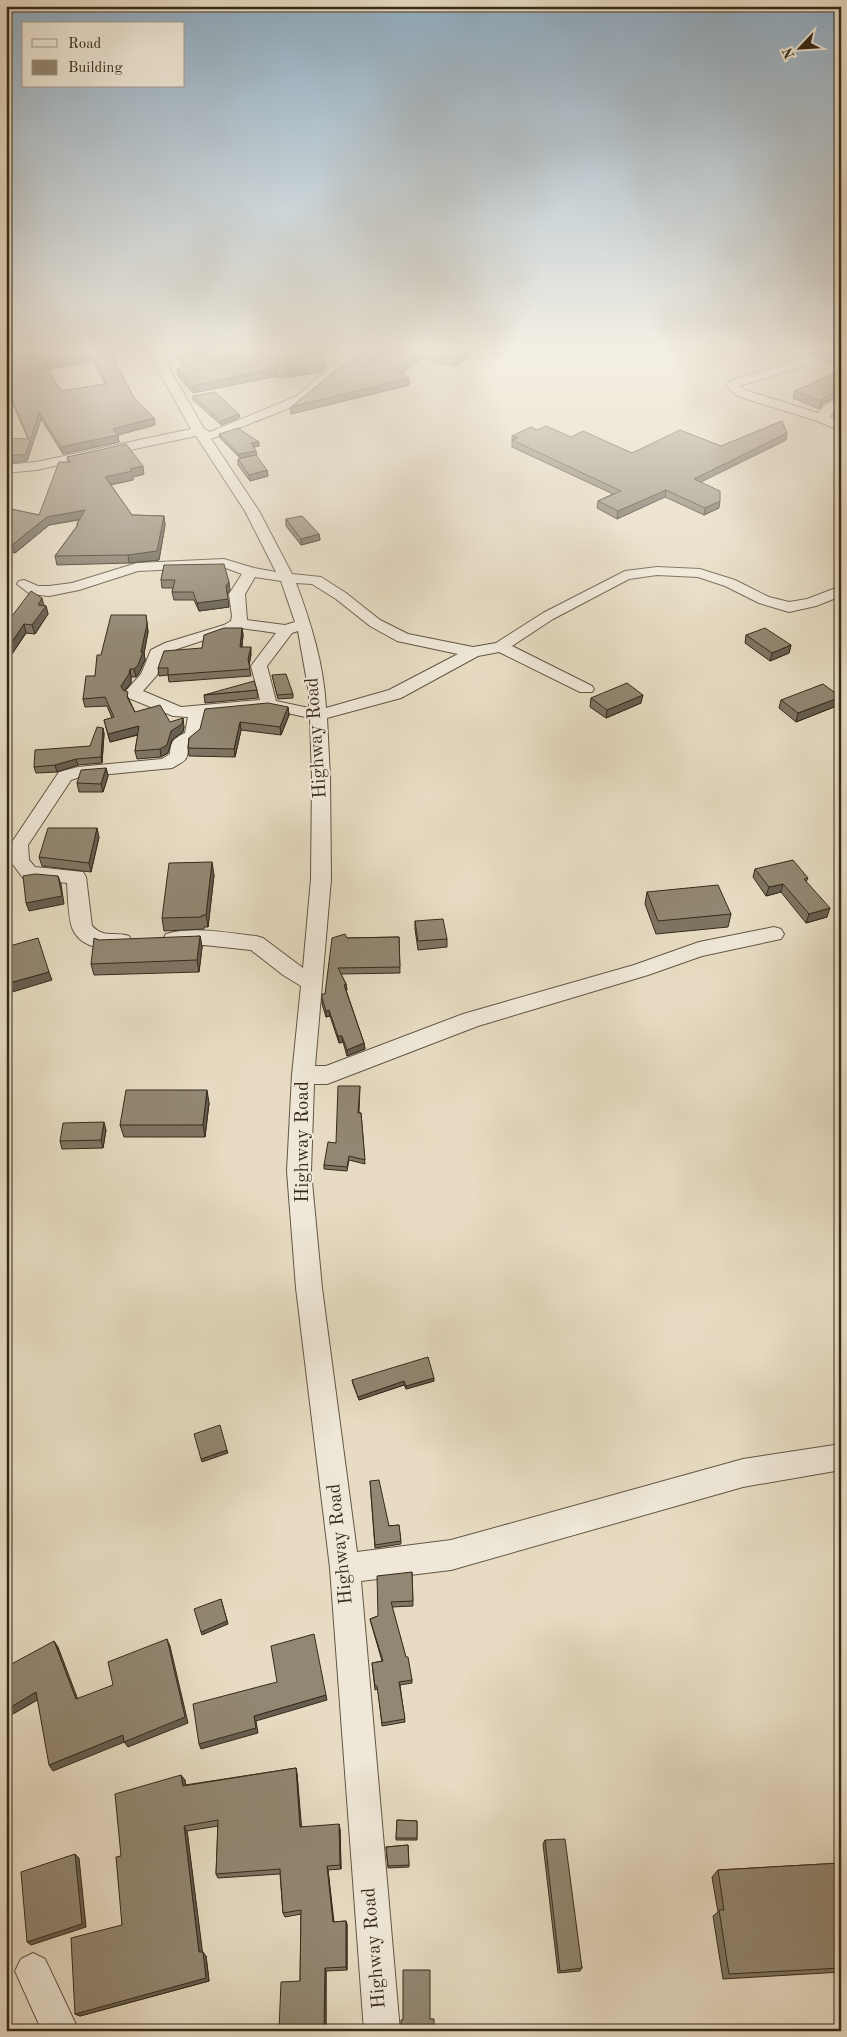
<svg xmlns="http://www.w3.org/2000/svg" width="847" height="2037" font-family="'Old Standard TT',serif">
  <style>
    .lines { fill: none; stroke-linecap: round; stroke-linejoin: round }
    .street-casing { stroke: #625644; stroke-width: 2 }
    .street { fill: #efe8d8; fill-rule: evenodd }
    .wall { fill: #7e7462; stroke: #362a1a; fill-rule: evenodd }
    .shaded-wall { fill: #665e50; stroke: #362a1a }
    .building { fill: #928772; stroke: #362a1a; fill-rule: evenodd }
    .labels { text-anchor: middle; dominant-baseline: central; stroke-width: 4.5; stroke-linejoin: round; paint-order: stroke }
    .street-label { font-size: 19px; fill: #362a1a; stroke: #efe8d8 }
  </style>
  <rect width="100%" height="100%" fill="#e7dcc3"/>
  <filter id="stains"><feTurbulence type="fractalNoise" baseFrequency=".004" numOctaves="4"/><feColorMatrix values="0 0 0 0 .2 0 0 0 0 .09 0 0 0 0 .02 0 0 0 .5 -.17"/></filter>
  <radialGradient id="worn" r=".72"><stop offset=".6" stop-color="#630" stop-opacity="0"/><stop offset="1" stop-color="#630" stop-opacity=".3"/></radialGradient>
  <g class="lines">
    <g class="street-casing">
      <path id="street" d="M147 350H159L204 429 210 432 297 396 329 368 354 350H368L305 402 211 439 259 511 292 574 321 577 346 593 380 620 408 634 473 647 496 643 543 613 625 571 657 567 700 569 735 580 769 597 789 602 807 599 841 586V596L816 606 789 612 759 603 725 586 698 577 657 575 629 579 553 619 512 646 592 686 594 689 592 692H580L499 652 478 656 401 698 327 718 330 777 331 879 315 1066H326L463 1014 634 965 699 942 774 927 781 929 784 934 781 939 702 956 648 975 478 1026 335 1081 327 1084H314L311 1171 322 1288 357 1552 451 1540 743 1459 841 1444V1470L743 1487 451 1570 361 1581 400 2031H364L330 1568 296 1288 287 1171 292 1075 301 986 283 975 251 950 204 945 173 946 166 944 163 939 166 934C194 926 227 933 256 936L263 938 303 968 311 879 312 777 310 718 269 709 205 715C202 732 205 737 188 745 188 761 186 760 172 768L80 777 71 780 28 845 29 860 35 867 83 872 86 877 92 926C105 939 113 931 129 936L132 941 129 946C110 951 83 950 73 930 68 919 68 895 67 883L23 878 11 862 10 845 59 772 78 767 162 759 170 754C171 741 173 739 185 733L188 717 173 716 126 697 124 693 141 674 151 650 165 643 224 625 231 621 232 616 229 594 242 574 223 567 138 571 79 590 49 596 30 594 17 584 19 581 24 580 38 586H49L72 583 137 563 224 559 254 568 276 572 245 511 196 436 36 470 6 473V465L36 462 191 429ZM255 577 281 581 295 622 285 625 247 620 245 594ZM296 583 312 584 336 599 370 626 397 641 458 654 389 690 326 708C324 665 311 623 296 583ZM241 628 276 633 251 666 260 700 181 707 143 691 157 675 164 656 177 649ZM298 631 309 693V708L276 701 267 666 292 633Z
        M458 350H493L478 356 460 352Z
        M814 356 820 360 818 362 739 386 745 390 818 413 825 405 841 397V406L829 417 841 422V431L817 421 737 396 726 386 731 380Z
        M33 1953 45 1959 79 2031H42L15 1971 21 1959Z"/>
    </g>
    <use href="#street" class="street"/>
  </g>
  <path class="wall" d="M6 350H115L116 356 114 359 134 398 154 418 155 425 118 435 119 442 63 454 41 419 27 461 28 439 6 388ZM93 362 105 384 61 391 47 369Z
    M362 350H471V356L456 367 421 359 402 373 409 378V385L291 414V407Z
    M492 350H519L497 356 492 353Z
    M797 350H841V365L836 366 822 361 815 354 809 355Z
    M179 356 326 368 321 372 288 377 279 378 277 376 193 393 178 376 177 369 183 367 180 364Z
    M841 370V395L824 403 819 409 793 398 795 391Z
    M193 396 239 414V418L221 425 193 400Z
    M841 402V417L834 415 836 407Z
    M537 430 571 437 632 453 721 446 786 440 700 482 719 508 704 515 665 497 617 519 597 508 598 501 613 494 512 447V436Z
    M219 434 259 446 254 447 257 455 240 458 220 438Z
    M67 457 144 474 133 477V480L111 485 132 515 164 516 165 525 159 560 129 563 57 565 55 556 77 526V524L79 520 49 525 15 553 6 551V508L39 515 68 462Z
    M238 459 267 470 268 476 250 481 238 465Z
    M286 519 319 534 320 540 301 545 286 526Z
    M164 565 230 590 227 594 229 607 199 611 194 600H174L172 592 173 588H162L161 580Z
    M44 605 46 606 48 614 35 634 26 633 12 654 6 653V624Z
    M146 615 148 632 144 653 145 660 139 673 136 677H131V683L125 691 135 712 184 727 183 732 172 740 168 753 161 757 137 759 135 751 138 735 110 742 104 720 112 718 107 706 85 707 83 699 95 676 101 655Z
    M242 628 243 635 242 647 251 654 249 665 251 676 169 682 168 675 159 676 158 668 202 648Z
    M746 635 791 645 789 653 770 661 745 643Z
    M272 675 293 694V698L278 699Z
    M257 690 258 698 205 703 204 695Z
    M591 698 641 703 606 718 590 707Z
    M781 700 839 705 796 722 779 708Z
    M288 707 289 715 281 735 241 730 235 757 189 756 188 748 189 738Z
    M103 728 104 734 102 763 78 765 57 772 36 773 34 767 90 746Z
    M106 768 108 776 103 792H79L77 783Z
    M99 837 91 872 42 866 39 857Z
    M755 869 808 878 806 882 827 917 806 923 781 892 766 896 753 877Z
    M214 875 208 927H204V929L164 931 162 918Z
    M647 892 731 914 728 927 656 934 645 904Z
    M415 921 447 939V947L418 950 415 929Z
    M200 936 202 947 199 972 94 975 91 964Z
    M399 937 400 973 341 974 346 984 347 990H346L364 1043 365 1049 347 1056 343 1042 339 1043 330 1016 326 1017 322 1004V998L325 994 347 938Z
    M837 969H841V992L835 978Z
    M360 1086 359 1113H361L365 1164 349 1160 347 1171 324 1169V1165L336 1143Z
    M209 1103 205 1137H124L120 1125Z
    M106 1130 103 1148 62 1149 60 1141Z
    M352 1380 434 1381 406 1389 404 1385 359 1400 353 1384Z
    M370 1481 389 1526 399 1525 401 1544 375 1548Z
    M412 1572 413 1606 392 1607 412 1680V1683L400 1685 405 1722 382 1726 378 1689 375 1690 372 1663 382 1661 371 1623 370 1619 378 1616Z
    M296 1768 297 1774 301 1827 340 1829 341 1869 328 1870 334 1922 346 1921 347 1925V1970L326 1971V2031L279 2030 300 1981 301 1914 285 1917 283 1913 280 1874 218 1878 216 1874 218 1826 187 1831 202 1952 206 1956 209 1981 80 2016 75 2014 122 1925 121 1856 185 1780V1785Z
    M397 1820 417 1821V1840H396Z
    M545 1840 582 1968 580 1971 558 1973 543 1844Z
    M408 1845 409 1867 388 1868 386 1847Z
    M841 1863V1972L723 1979 713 1916 718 1912 712 1877 718 1870Z"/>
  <path class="shaded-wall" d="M114 350H115L116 356 112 360 111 353Z
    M470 350H471V356L456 367V360Z
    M498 350H519L497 356Z
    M810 350H816L815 354 809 355Z
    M421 352V359L397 377V370Z
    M92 355 93 362 45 370 44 363Z
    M841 358V365L836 366 838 359Z
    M326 361V368L321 372 288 377 287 370Z
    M276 368 277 376 193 393V386Z
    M409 378V385L291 414V407Z
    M841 389V395L824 403 819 409 821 401 826 396Z
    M39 412 41 419 27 461 6 464V456L26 454Z
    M239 414V418L221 425V421Z
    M154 418 155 425 114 436 113 429Z
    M787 433 786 440 693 486 694 479Z
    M118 435 119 442 63 454 61 447Z
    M259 442V446L251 447V443Z
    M256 451 257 455 240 458 239 454Z
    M143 466 144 474 133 477V480L107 485 105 477 130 469Z
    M267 470 268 476 250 481 249 475Z
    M666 490 665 497 617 519 618 511Z
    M720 501 719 508 704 515 705 508Z
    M85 510 87 518 49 525 15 553 12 545 47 517Z
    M164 516 165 525 159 560 129 563 128 555Z
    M319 534 320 540 301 545V539Z
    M229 582 230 590 227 594 226 586Z
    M42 598 44 606 38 605Z
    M228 599 229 607 199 611 197 603Z
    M46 606 48 614 35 634 32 625Z
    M146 615 148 632 144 653 145 660 139 673 136 677 134 669Z
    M24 624 26 633 12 654 10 645Z
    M242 628 243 635 241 654 240 647Z
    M791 645 789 653 770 661 772 653Z
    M251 647V654L249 666 248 659Z
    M130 669 131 677V683L122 694 121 686Z
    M643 695 641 703 606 718 607 710Z
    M841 697 839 705 796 722 798 713Z
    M288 707 289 715 281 735 280 727Z
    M183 718 184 727 183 732 172 740 168 753 161 757 160 749 171 731Z
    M240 722 241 730 235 757 234 749Z
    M139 726 140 734 110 742 108 734Z
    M103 728 104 734 102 763 101 757Z
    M76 759 78 765 57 772 55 765Z
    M106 768 108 776 103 792 101 784Z
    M97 828 99 837 91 872 89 863Z
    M212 862 214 875 208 927 206 915Z
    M58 876 61 884 64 904 29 911 26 903Z
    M783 884 781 892 766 896 769 887Z
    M830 908 827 917 806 923 809 914Z
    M200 936 202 947 199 972 197 960Z
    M49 972 52 980 9 993 6 984Z
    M346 984 347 990 344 991V985Z
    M329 1010 330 1016 326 1017V1011Z
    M338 1036H342L343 1042 339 1043Z
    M364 1043 365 1049 347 1056V1050Z
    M207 1090 209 1103 205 1137 203 1125Z
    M104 1122 106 1130 103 1148 101 1140Z
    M434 1378V1381L406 1389V1386Z
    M404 1381V1385L359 1400 358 1397Z
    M227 1450 228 1453 202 1462 201 1459Z
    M221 1599 228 1624 202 1635 201 1632Z
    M167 1639 170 1646 188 1723 128 1747 124 1742Z
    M54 1641 58 1647 80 1705 76 1699Z
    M36 1692 41 1698 13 1714 6 1720V1710L8 1708Z
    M326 1695 327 1700 256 1721 258 1733 201 1749 199 1744 254 1716Z
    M123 1735 127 1741 53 1771 49 1765Z
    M296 1768 297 1774 302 1832 300 1827Z
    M181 1775 185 1780 186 1791 183 1786Z
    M339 1824 340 1829 341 1869 340 1865Z
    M184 1826 187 1831 203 1956 199 1952Z
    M75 1854 79 1858 86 1927 31 1945 27 1942Z
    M327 1866 328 1870 334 1926 333 1922Z
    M346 1921 347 1925V1970L346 1967Z
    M203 1952 206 1956 209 1981 80 2016 75 2014Z
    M325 1968 326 1971V2031L324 2029Z"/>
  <path class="building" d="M6 350H114L111 353 134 398 154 418 113 429 118 435 61 447 39 412 26 454 6 456V438L29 439 6 385ZM92 355 107 384 61 391 44 363Z
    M211 350H319L326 361 321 365 287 370 278 371 276 368 193 386 177 369 186 367 179 356Z
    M362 350H470L456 360 421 352 397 370 409 378 291 407Z
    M820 350H841V358L838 359 823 353Z
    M841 370V389L826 396 821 401 795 391Z
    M215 392 239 414 221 421 193 396Z
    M841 402V409L836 407Z
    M782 421 787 433 694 479 720 491V501L705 508 666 490 618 511 598 501 621 491 512 440 518 438 512 436 531 427 537 430 546 426 571 437 583 431 632 453 680 430 721 446Z
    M238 428 259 442 251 443 256 451 239 454 219 434Z
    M126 444 143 466 130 469 132 471 105 477 132 515 164 516 157 551 128 555 55 556 78 525 77 524 85 510 47 517 12 545 6 543V508L39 515 59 462H71L67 457Z
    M256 455 267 470 249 475 238 459Z
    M302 516 319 534 301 539 286 519Z
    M224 564 229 582 226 586 228 599 197 603 193 592H172L175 580H161L164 565Z
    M31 591 42 598 38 605 46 606 32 625 24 624 10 645H6V624Z
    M111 615H146L147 624 141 652H143L138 665 134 669H130L129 674 121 686 123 690 128 692 127 697 135 712 160 705 170 722 183 718 182 724 171 731 167 745 160 749 135 751 139 726 108 734 104 720 114 717 105 697 83 699 86 676H95L97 655H101Z
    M224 628H242L240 647H251L248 659 250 669 168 675V668H158L164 651 202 648 204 635Z
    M765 628 791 645 772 653 746 635Z
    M286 674 293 694 277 695 272 675Z
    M254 681 257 690 204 695Z
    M627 683 643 695 607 710 591 698Z
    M823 684 841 697 798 713 781 700Z
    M268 703 288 707 280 727 240 722 234 749 188 748 189 738 200 729 205 709Z
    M97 727 103 728 101 757 76 759 55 765 34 767 35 750 90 746Z
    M106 768 101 784 77 783 81 770Z
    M48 828H97L89 863 39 857Z
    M793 860 808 878 804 879 830 908 809 914 783 884 769 887 755 869Z
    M212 862 206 915H202V917L162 918 169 863Z
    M35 874 58 876 62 896 26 903 23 876Z
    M718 885 731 914 658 921 647 892Z
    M443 919 447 939 418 941 415 921Z
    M345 934 347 938 399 937 400 967 338 968 346 984 344 985 364 1043 347 1050 342 1036H338L329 1010 326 1011 322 998V994H325L332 938Z
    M200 936 197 960 91 964 94 938 99 940Z
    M38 938 49 972 6 984V947Z
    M837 969H841V977Z
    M338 1086H360L358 1113H361L365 1160 349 1156 347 1167 324 1165 328 1142 336 1143Z
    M126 1090H207L203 1125H120Z
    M104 1122 101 1140 60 1141 63 1123Z
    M428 1357 434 1378 406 1386 404 1381 358 1397 352 1380Z
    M220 1425 227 1450 201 1459 194 1434Z
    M379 1480 389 1526 399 1525 401 1541 375 1545 370 1481Z
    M412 1572 413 1601 391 1602 406 1657H408L412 1680 399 1682 405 1719 382 1723 377 1686H375L372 1663 383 1661 370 1619 378 1616 377 1576Z
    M221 1599 227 1621 201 1632 194 1609Z
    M314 1634 326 1695 254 1716 256 1728 199 1744 193 1704 277 1682 271 1646Z
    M167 1639 185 1717 124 1742 123 1735 49 1765 36 1692 6 1710V1667L54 1641 76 1699 113 1685 108 1662Z
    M296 1768 300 1827 339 1824 340 1865 327 1866 333 1922 346 1921V1967L325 1968 324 2029 279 2030 281 1982 300 1981 301 1910 283 1913 280 1869 216 1874 218 1820 184 1826 199 1952H203L206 1978 75 2014 71 1938 122 1925 116 1857 121 1856 115 1794 181 1775 183 1786Z
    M397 1820 417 1821V1838H396Z
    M565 1839 582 1968 560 1971 545 1840Z
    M408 1845 409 1865 388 1866 386 1847Z
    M75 1854 82 1924 27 1942 21 1872Z
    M841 1863V1968L729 1974 719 1910H724L718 1870Z
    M403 1970H430V2019H434V2031H401V2020H403Z"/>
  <linearGradient id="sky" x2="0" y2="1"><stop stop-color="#8facc2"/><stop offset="0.55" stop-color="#f4efe4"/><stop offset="1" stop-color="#f4efe4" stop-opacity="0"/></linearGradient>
  <rect width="847" height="636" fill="url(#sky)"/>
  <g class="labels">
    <g class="street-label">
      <text transform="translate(317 738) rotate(-94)">Highway Road</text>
      <text transform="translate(303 1142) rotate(-90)">Highway Road</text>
      <text transform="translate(341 1544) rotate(-96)">Highway Road</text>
      <text transform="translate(375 1948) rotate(-95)">Highway Road</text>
    </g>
  </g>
  <rect width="847" height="2037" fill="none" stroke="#e7dcc3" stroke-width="25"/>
  <rect x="8" y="8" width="832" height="2022" fill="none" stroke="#362a1a" stroke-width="2.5"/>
  <rect x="12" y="12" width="822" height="2012" fill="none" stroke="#362a1a"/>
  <rect x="22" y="22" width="162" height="65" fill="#efe8d8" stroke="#a59c8c"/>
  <rect x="32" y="39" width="25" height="8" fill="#efe8d8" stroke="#a59c8c"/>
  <text x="68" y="48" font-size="15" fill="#362a1a">Road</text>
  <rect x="32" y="60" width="25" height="15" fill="#928772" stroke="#a59c8c"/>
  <text x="68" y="72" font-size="15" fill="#362a1a">Building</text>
  <g transform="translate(800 48) rotate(245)" stroke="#efe8d8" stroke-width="4" paint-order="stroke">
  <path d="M0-4L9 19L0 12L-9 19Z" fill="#362a1a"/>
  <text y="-8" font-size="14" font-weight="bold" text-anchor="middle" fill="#362a1a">N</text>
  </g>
  <rect width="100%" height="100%" filter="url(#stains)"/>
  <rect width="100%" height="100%" fill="url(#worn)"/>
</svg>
